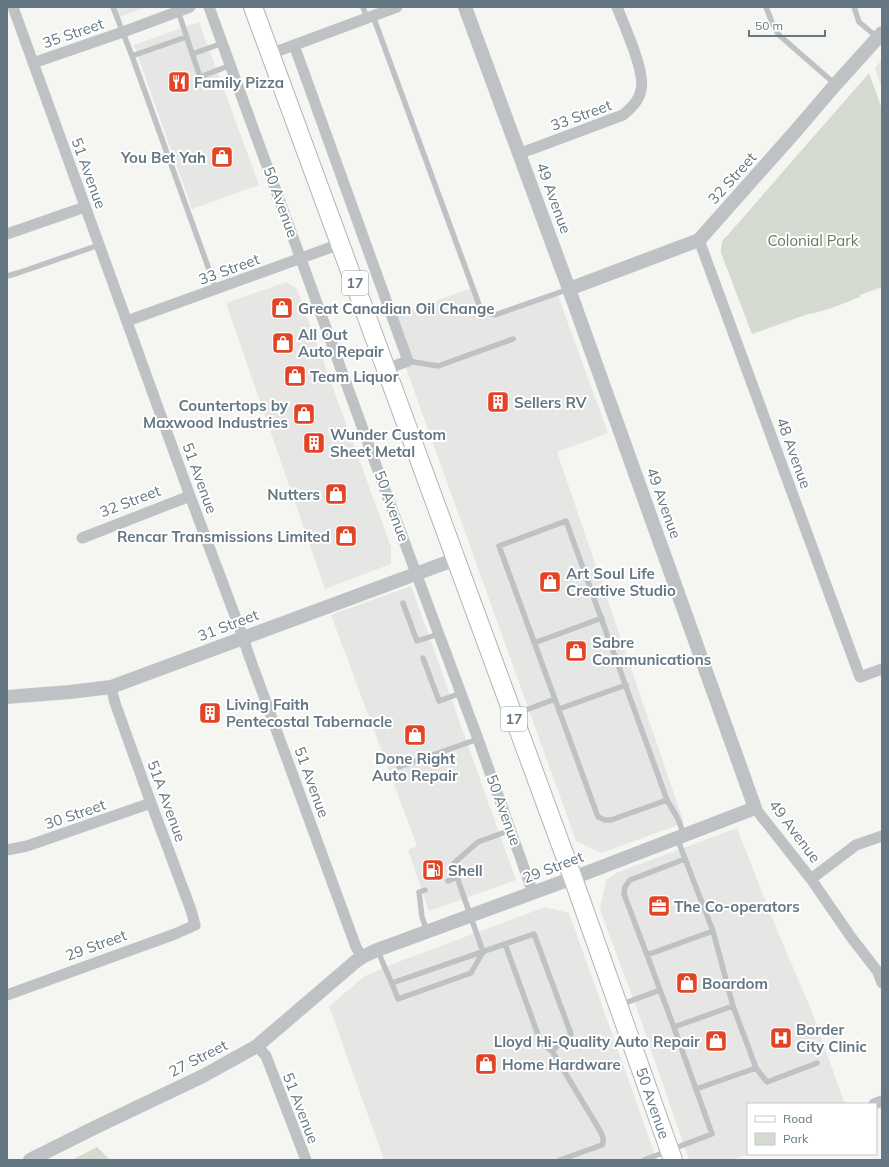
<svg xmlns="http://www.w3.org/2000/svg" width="889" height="1167" font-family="Mulish,sans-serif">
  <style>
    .built { fill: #e6e7e5 }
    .green { fill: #d5dad1 }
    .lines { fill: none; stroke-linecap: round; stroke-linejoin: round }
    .primary-casing { stroke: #b1b6b9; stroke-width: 20 }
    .service { stroke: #bec2c5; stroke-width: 5.5 }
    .minor { stroke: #bec2c5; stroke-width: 11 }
    .tertiary { stroke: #bec2c5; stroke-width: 14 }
    .primary { stroke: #fff; stroke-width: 18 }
    .labels { text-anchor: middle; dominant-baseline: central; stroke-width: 4; stroke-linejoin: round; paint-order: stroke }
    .shield { fill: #fff; stroke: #92a0a8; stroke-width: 1 }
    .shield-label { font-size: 14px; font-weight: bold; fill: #647782 }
    .street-label { font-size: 15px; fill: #647782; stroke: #fff }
    .poi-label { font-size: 15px; font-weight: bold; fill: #647782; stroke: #fff; text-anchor: start }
    .park-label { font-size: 15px; fill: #697a63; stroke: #fff }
  </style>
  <rect width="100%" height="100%" fill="#f5f5f1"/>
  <path class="built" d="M115 7H147L119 17Z
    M199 22 259 185 192 209 134 45Z
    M882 59V89L875 68Z
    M286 282 297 289 391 547V564L325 589 226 303Z
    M472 288 480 311 493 317 557 293 608 433 557 452 684 823 601 853 576 841 388 318Z
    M411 586 516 880 429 911 408 850 417 846 331 615Z
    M737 828 772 918 810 1007 845 1104H748V1154L731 1160H689L637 1009 600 910 606 880 616 873Z
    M545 907 569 913 657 1160H384L329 1006 365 976 390 965Z"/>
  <path class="green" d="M869 73 882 109V287L860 295V297C844 303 825 312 808 314L752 334 721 253C721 246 721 240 727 236Z
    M97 1147 110 1160H72Z"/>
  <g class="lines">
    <g class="primary-casing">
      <path id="primary" d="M253 7 573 878 673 1160"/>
    </g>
    <path class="service" d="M113 7 132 56 216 289
      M363 7 367 18
      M766 7 773 25 779 35 835 84
      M854 7 859 22 877 37
      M178 11 200 77 231 65
      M373 16 481 310 495 315 569 289
      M192 54 223 43
      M132 56 186 37
      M7 276 18 273 99 245
      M408 361 438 366 513 339
      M566 521 667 800 611 820H605L598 817 499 546Z
      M403 603 417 641 439 634
      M534 643 602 618
      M423 658 439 701 461 693
      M559 709 626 685
      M515 714 555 699
      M399 767 478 739
      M667 800 678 819 684 835
      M677 838 713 931 733 1006 756 1068 767 1082 817 1063
      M685 859 630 880 625 887 624 894 647 955 713 931
      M448 881 457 877
      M425 890 419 892 422 917 427 931
      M378 951C384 967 392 982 398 999L471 973 483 952 457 877 454 863 478 842 511 830
      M392 983 534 934 571 1034 552 1051 541 1043 505 944
      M620 1005 660 990
      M674 1027 733 1006
      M552 1051 599 1129C602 1134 605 1140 602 1145L560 1160
      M696 1089 756 1068
      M644 1160 712 1134 672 1022 647 955"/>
    <path class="minor" d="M13 7 190 496 243 637 248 653 356 947 362 957
      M209 7 388 498 478 739 533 893
      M294 45 408 361 386 369
      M270 54 397 7
      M33 63 123 32 190 7
      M519 153 532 149 623 115C631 108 639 101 641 90 646 73 624 25 617 7
      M7 234 85 207
      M699 240 860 677 882 669
      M127 321 340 244
      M82 538 190 496
      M755 808 811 879 851 937 878 972 882 983
      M7 850 27 846 151 803
      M811 879 856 845 882 836
      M7 995 175 934 195 925 191 910 151 803 115 703 111 687
      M257 1046 266 1056 306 1160
      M874 1104 882 1101"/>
    <path class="tertiary" d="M569 289 699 240 794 133 835 85 882 33
      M7 697 70 692 111 687 456 559
      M30 1160 96 1127 203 1076 257 1046 355 962 362 957 377 950 573 878 755 808 569 289 465 7"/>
    <use href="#primary" class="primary"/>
  </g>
  <defs>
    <g id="restaurant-square" transform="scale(1.15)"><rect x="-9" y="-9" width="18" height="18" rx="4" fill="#e24425" stroke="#fff"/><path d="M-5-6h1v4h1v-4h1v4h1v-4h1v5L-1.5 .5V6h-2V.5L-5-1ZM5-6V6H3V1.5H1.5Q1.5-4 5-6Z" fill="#fff"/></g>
    <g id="shop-square" transform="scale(1.15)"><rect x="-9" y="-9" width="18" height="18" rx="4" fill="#e24425" stroke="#fff"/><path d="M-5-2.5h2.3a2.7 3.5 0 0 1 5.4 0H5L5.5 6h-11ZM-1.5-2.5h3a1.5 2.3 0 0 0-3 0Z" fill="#fff"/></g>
    <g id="building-square" transform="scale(1.15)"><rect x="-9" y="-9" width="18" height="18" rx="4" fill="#e24425" stroke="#fff"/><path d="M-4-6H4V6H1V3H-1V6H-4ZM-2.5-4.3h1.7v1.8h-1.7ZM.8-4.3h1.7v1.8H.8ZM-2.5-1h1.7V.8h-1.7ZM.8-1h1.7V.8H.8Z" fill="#fff"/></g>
    <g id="fuel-square" transform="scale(1.15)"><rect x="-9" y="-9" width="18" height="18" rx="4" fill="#e24425" stroke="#fff"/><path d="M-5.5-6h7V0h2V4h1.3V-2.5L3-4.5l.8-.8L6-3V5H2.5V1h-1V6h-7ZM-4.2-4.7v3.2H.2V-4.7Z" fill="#fff"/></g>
    <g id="office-square" transform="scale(1.15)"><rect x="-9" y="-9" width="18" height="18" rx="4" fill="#e24425" stroke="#fff"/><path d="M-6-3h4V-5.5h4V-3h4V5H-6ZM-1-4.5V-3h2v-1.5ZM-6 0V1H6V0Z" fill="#fff"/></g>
    <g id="hospital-square" transform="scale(1.15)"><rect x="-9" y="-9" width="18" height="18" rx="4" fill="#e24425" stroke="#fff"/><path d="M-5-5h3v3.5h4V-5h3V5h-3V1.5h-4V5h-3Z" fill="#fff"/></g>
  </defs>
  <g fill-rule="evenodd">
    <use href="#restaurant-square" x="179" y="82"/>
    <use href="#shop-square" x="222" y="157"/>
    <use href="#shop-square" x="282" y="308"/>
    <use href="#shop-square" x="283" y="343"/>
    <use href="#shop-square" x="295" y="376"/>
    <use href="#building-square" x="498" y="402"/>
    <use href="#shop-square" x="304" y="414"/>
    <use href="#building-square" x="314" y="443"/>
    <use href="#shop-square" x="336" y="494"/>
    <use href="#shop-square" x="346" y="536"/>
    <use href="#shop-square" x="550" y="582"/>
    <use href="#shop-square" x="576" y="651"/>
    <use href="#building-square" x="210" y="713"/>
    <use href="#shop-square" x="415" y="735"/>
    <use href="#fuel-square" x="433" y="870"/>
    <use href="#office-square" x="659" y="906"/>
    <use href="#shop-square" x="687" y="983"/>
    <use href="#hospital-square" x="781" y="1038"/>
    <use href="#shop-square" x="716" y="1041"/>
    <use href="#shop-square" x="486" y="1064"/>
  </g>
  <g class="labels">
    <g class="shield">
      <rect x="342" y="271" width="26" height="24" rx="3"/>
      <rect x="501" y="707" width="26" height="24" rx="3"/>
    </g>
    <g class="shield-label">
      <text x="355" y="283">17</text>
      <text x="514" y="719">17</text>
    </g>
    <g class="street-label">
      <text transform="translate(73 33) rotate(-19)">35 Street</text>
      <text transform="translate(581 115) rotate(-20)">33 Street</text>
      <text transform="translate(89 173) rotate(70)">51 Avenue</text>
      <text transform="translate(732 178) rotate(-48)">32 Street</text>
      <text transform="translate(554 198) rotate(70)">49 Avenue</text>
      <text transform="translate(281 202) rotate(70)">50 Avenue</text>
      <text transform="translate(229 269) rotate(-20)">33 Street</text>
      <text transform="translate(794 453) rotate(70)">48 Avenue</text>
      <text transform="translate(200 478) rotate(70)">51 Avenue</text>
      <text transform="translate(130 501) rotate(-21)">32 Street</text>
      <text transform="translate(664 503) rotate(70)">49 Avenue</text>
      <text transform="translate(392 506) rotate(70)">50 Avenue</text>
      <text transform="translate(228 625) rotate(-21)">31 Street</text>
      <text transform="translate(312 782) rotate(70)">51 Avenue</text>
      <text transform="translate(167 801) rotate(70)">51A Avenue</text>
      <text transform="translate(504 810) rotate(70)">50 Avenue</text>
      <text transform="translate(75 814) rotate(-19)">30 Street</text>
      <text transform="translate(795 831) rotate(53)">49 Avenue</text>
      <text transform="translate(553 867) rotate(-21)">29 Street</text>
      <text transform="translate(96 945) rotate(-20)">29 Street</text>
      <text transform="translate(198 1058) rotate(-27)">27 Street</text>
      <text transform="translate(653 1103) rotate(71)">50 Avenue</text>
      <text transform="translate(301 1108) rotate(69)">51 Avenue</text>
    </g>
    <g class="poi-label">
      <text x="194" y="82">Family Pizza</text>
      <text x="206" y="157" text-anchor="end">You Bet Yah</text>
      <text x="298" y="308">Great Canadian Oil Change</text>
      <text x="298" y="334">All Out<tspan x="298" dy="17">Auto Repair</tspan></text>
      <text x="310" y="376">Team Liquor</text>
      <text x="514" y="402">Sellers RV</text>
      <text x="288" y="405" text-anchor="end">Countertops by<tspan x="288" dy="17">Maxwood Industries</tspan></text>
      <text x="330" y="434">Wunder Custom<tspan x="330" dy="17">Sheet Metal</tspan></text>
      <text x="320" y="494" text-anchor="end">Nutters</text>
      <text x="330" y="536" text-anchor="end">Rencar Transmissions Limited</text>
      <text x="566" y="573">Art Soul Life<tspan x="566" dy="17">Creative Studio</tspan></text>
      <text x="592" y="642">Sabre<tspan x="592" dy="17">Communications</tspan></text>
      <text x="226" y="704">Living Faith<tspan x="226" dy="17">Pentecostal Tabernacle</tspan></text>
      <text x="415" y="758" text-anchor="middle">Done Right<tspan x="415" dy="17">Auto Repair</tspan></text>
      <text x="448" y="870">Shell</text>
      <text x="674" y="906">The Co-operators</text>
      <text x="702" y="983">Boardom</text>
      <text x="796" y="1029">Border<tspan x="796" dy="17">City Clinic</tspan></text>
      <text x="700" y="1041" text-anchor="end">Lloyd Hi-Quality Auto Repair</text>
      <text x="502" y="1064">Home Hardware</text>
    </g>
    <g class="park-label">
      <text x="813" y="240">Colonial Park</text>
    </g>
  </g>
  <rect width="889" height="1167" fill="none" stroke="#647782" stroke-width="16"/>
  <rect x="747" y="1103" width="130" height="52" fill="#ffffff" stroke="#c1c9cd"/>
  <rect x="755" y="1116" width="20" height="6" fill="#ffffff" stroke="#c1c9cd"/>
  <text x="783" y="1123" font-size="12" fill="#647782">Road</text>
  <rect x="755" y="1133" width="20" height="12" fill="#d5dad1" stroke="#c1c9cd"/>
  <text x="783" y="1143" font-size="12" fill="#647782">Park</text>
  <path d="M749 30v6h76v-6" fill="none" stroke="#647782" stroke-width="2"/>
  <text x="755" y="30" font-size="12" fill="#647782" stroke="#ffffff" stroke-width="3" paint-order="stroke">50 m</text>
</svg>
